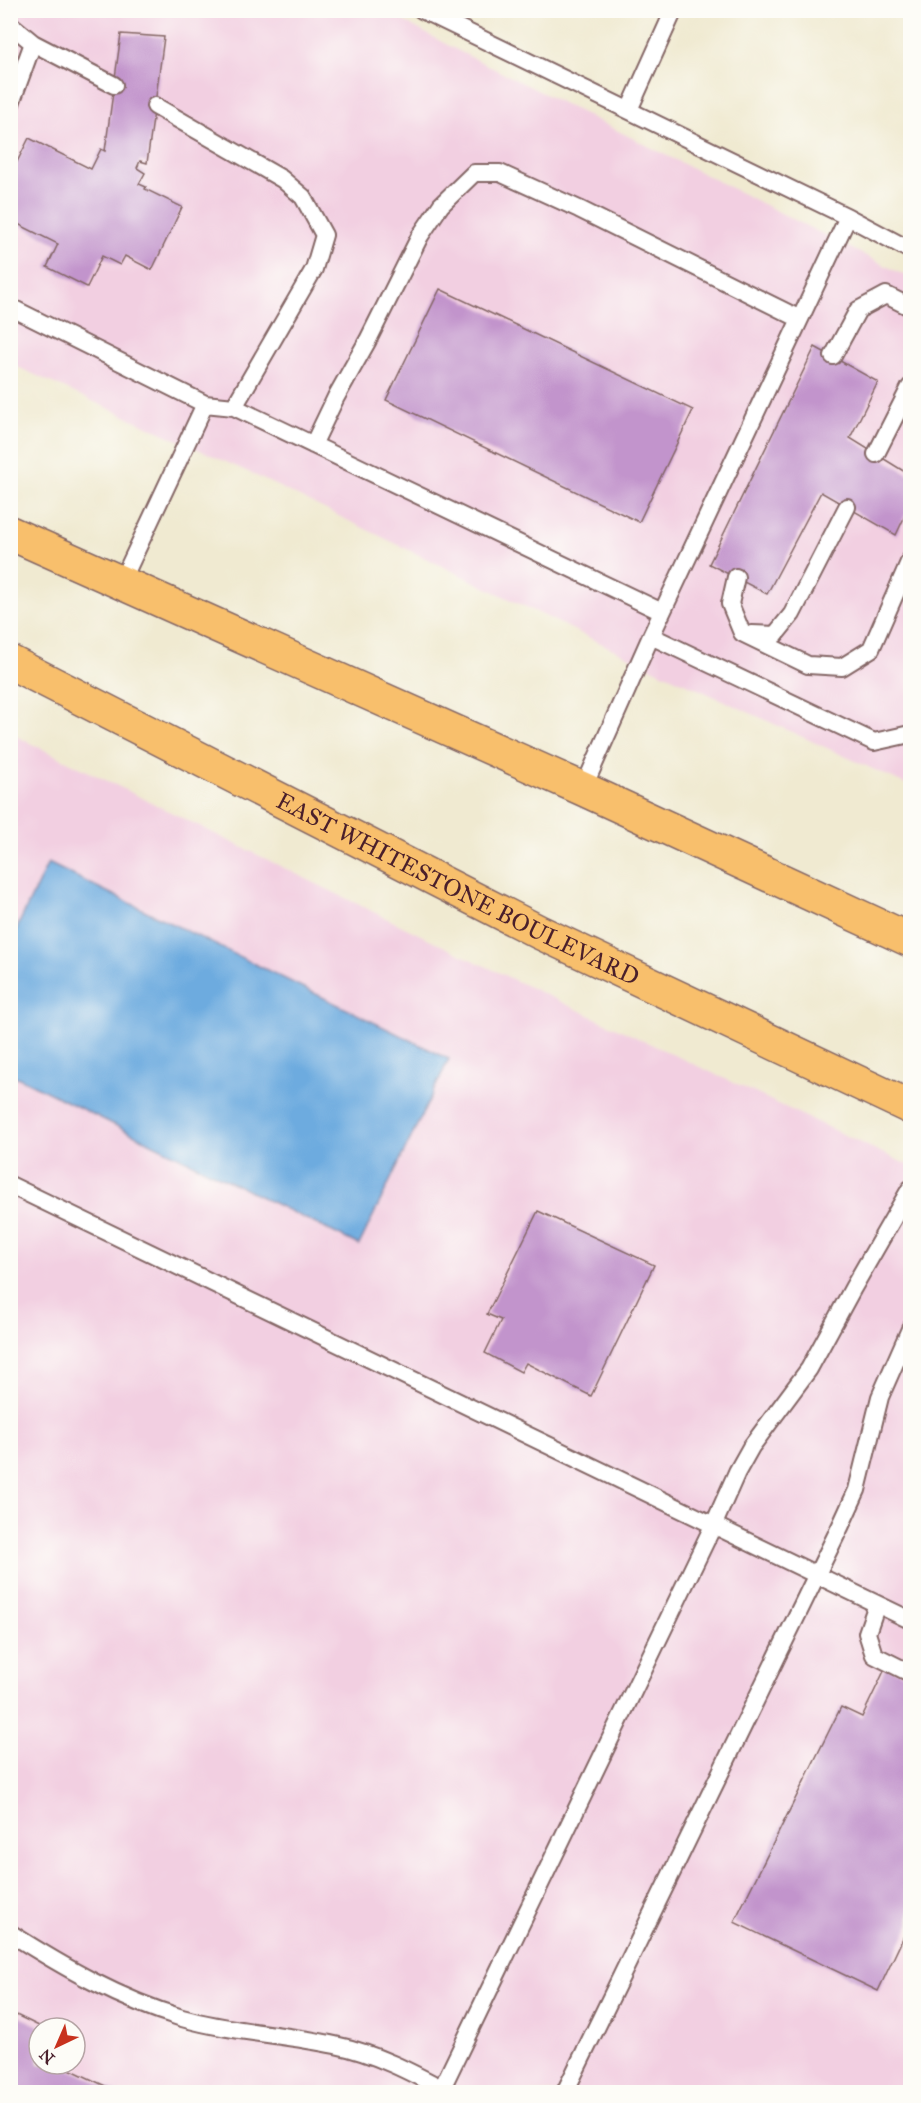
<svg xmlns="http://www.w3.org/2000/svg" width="921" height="2103" font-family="'IM FELL Great Primer',serif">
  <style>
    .built { fill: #f2cfe1; fill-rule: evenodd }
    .water { fill: #6dabdf; stroke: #5c6585; stroke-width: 1.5 }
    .building { fill: #c294cc }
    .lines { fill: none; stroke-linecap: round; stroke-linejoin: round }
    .service-casing { stroke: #846665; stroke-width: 20 }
    .primary-casing { stroke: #846665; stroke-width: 36 }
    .service { stroke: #fff; stroke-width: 16 }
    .primary { stroke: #f8bf6c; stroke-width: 33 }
    .labels { text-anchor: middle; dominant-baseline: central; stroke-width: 4.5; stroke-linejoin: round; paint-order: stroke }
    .street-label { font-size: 24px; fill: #4a1f2b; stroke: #fdfcf7 }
  </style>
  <rect width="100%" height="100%" fill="#fdfcf7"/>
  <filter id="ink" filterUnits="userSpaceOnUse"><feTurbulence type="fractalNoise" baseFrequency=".0167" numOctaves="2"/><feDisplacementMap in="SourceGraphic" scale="12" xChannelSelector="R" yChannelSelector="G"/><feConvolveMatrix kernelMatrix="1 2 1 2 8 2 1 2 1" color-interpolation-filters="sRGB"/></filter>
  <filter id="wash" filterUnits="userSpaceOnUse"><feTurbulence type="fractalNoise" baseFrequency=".008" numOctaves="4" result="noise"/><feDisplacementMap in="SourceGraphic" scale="24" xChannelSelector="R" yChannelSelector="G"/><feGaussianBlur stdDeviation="1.35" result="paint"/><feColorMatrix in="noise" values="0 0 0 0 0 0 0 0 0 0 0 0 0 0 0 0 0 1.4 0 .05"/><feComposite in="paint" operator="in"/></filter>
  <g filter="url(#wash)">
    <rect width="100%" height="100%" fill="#f0ead1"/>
    <path class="built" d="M16 10 385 11 455 49 910 278V786L656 670 246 471 11 364 10 19Z
      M10 733 453 951 910 1166V2092H11ZM39 2028H75V2064H39Z"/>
    <path class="water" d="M48 863 449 1059 359 1245 11 1074V940Z"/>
    <g id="blocks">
      <path class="building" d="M121 34 164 37 147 163 140 161 137 168 145 173 139 184 146 187 145 189 182 207 152 270 125 256 120 265 102 256 87 287 47 267 58 244 10 220V176L29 138 91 169 101 149 105 151Z
        M440 289 693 410 639 522 386 400Z
        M815 347 878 382 850 438 910 475V505L896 535 821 492 767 594 709 564Z
        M538 1211 654 1265 591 1396 526 1363 521 1372 485 1353 501 1320 487 1314Z
        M886 1667 910 1678V1863L908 1867 910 1868V1923L878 1991 734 1922 841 1707 862 1717Z
        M10 2012 43 2028H39V2064H59L118 2092H10Z"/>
    </g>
  </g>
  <g filter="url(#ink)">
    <use href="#blocks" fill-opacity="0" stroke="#846665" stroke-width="1.5"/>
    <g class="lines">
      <g class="service-casing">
        <path id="service" d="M422 10 848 217 910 250
          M10 24 33 43 10 106
          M33 43 114 85
          M155 106 282 179 303 197 324 235 314 269 234 407
          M629 110 674 10
          M10 307 205 404 122 581
          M833 356 858 310 886 295 910 307
          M205 404 234 407 662 612
          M313 445 336 397 368 340 420 236 441 205 474 173H500L579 209 800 319
          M876 454 910 387
          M736 577 730 604 742 633 808 665 842 667 871 649 910 560
          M752 634 775 635 792 614 847 507
          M651 636 874 742 910 734
          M583 789 651 636 848 217
          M10 1185 910 1620
          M877 1604 867 1633 874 1655 910 1673
          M10 1933C65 1968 119 1999 182 2018 231 2032 284 2034 335 2045 375 2053 413 2073 448 2092
          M440 2092 714 1524 737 1472 751 1447 809 1369 853 1288 910 1189
          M565 2092 841 1525 857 1490 880 1397 910 1329"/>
      </g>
      <g class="primary-casing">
        <g id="primary">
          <path d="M10 533 583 789 910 940"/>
          <path id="s1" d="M10 662 539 932 910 1107"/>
        </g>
      </g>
      <use href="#service" class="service"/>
      <use href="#primary" class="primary"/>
    </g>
  </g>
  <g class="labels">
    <g class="street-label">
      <text stroke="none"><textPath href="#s1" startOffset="502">EAST WHITESTONE BOULEVARD</textPath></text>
    </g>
  </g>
  <rect width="921" height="2103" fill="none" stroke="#fdfcf7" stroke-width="36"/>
  <g transform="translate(57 2046) rotate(224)"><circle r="28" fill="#fdfcf7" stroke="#b5a4a5" stroke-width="1.5"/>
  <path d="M0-4.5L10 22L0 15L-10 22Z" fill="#c8321e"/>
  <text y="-9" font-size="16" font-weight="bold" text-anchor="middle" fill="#4a1f2b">N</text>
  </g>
</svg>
